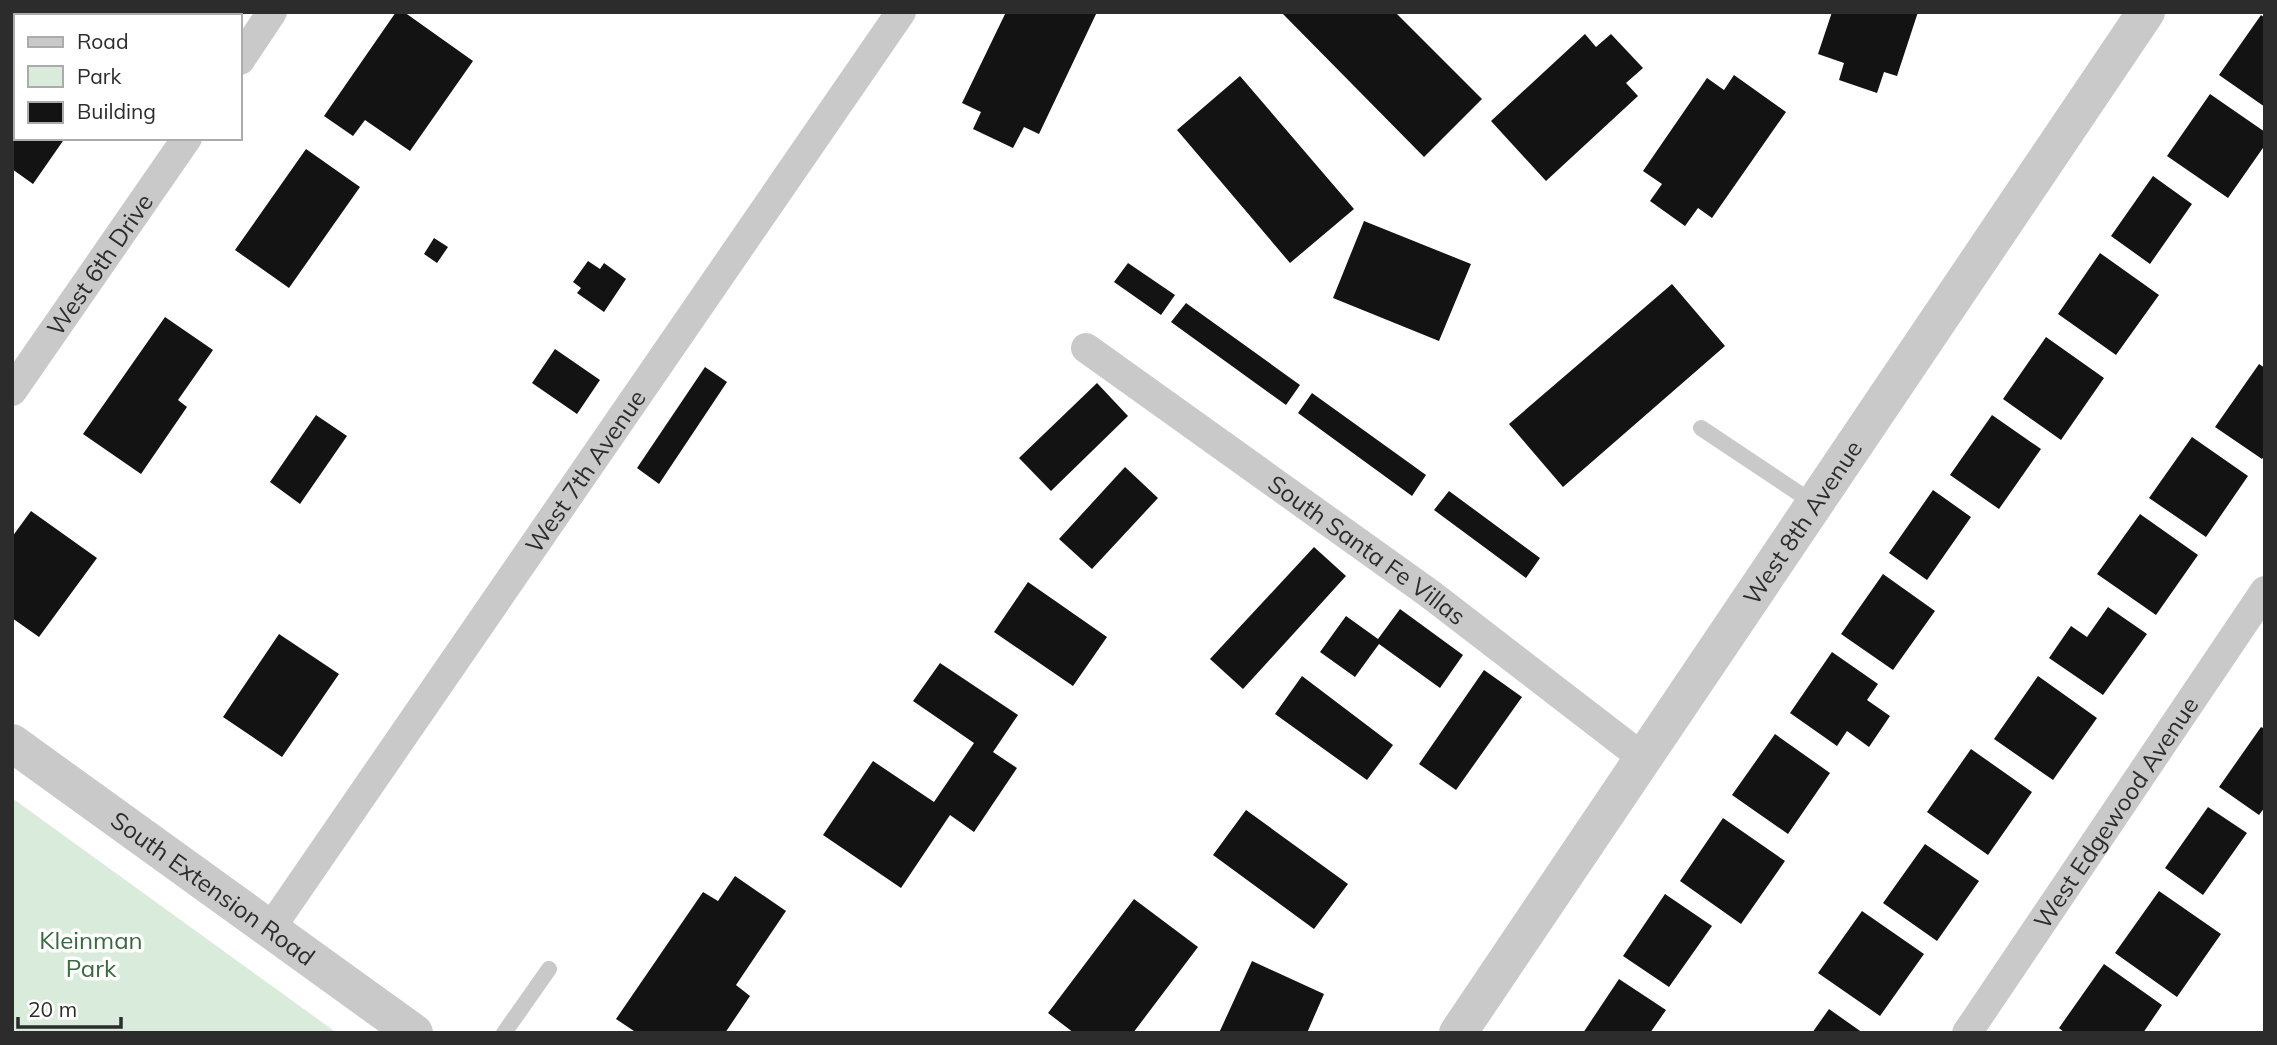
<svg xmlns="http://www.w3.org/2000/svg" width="2277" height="1045" font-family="Mulish,sans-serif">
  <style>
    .green { fill: #d9ebda }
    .building { fill: #131313 }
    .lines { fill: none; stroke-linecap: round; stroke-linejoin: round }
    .service { stroke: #c9c9c9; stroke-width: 16 }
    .minor { stroke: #c9c9c9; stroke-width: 30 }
    .tertiary { stroke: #c9c9c9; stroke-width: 38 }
    .labels { text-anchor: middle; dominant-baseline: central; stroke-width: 7; stroke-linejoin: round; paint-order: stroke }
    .street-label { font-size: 24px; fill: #2c2c2c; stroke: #fff }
    .park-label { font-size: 24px; fill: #38693f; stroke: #fff }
  </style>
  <rect width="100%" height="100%" fill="#fff"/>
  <path class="green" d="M12 798 337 1033H12Z"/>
  <path class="building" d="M45 12H145L142 16H43Z
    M396 12H404L473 61 410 151 365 120 353 136 324 116Z
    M1006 12H1097L1039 134 1024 127 1013 148 973 129 981 112 962 103Z
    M1281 12H1395L1482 99 1424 157Z
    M1832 12H1918L1897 76 1884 72 1877 93 1839 80 1844 63 1818 54Z
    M2261 15 2265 18V107L2219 75Z
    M1585 34 1596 47 1611 34 1643 68 1626 83 1638 96 1546 181 1491 121Z
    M1734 75 1786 112 1712 218 1698 208 1685 226 1650 201 1662 184 1643 171 1707 78 1724 90Z
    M1240 76 1354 209 1290 263 1177 130Z
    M2210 94 2265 132V145L2228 198 2167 156Z
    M16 100V138H65L33 184 12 169V102L14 103Z
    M306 149 360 187 289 288 235 250Z
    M2153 176 2192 204 2150 264 2111 236Z
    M1364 221 1471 264 1439 341 1333 298Z
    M434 238 448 247 437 263 424 254Z
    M2100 253 2159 295 2116 355 2058 314Z
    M588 261 600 269 604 263 626 279 604 312 577 293 581 288 573 282Z
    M1128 263 1175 295 1161 315 1114 282Z
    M1672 284 1725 346 1563 487 1509 424Z
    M1186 303 1300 385 1286 405 1171 322Z
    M165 317 213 350 178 400 187 407 141 474 83 434Z
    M2046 337 2104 378 2061 440 2003 399Z
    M555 349 600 380 577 414 532 383Z
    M2259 364 2265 368V455L2262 459 2215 427Z
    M705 367 727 382 659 484 637 468Z
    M1097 383 1128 416 1051 491 1019 458Z
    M1312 393 1426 475 1412 496 1298 413Z
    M316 415 347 436 300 504 270 482Z
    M1992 415 2041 449 1999 509 1950 475Z
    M2192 437 2248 476 2206 537 2149 498Z
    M1125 467 1158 498 1092 569 1059 539Z
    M1933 490 1971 517 1927 580 1889 553Z
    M1449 491 1540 558 1526 578 1434 510Z
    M31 511 97 558 39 637 12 618V537Z
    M2140 514 2198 555 2156 615 2097 574Z
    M1314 547 1346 576 1243 689 1210 659Z
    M1883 574 1935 611 1893 670 1841 634Z
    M1028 582 1107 637 1073 686 994 632Z
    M2108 607 2147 634 2103 695 2049 658 2071 626 2087 637Z
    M1400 609 1463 655 1440 688 1379 644 1355 677 1320 652 1346 616 1378 639Z
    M279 634 339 674 282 757 223 717Z
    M1832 652 1878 684 1867 700 1890 716 1869 747 1847 731 1837 746 1790 713Z
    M940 663 1018 715 993 752 1017 768 974 832 950 815 901 888 823 835 873 761 934 802 974 743 913 701Z
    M1484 670 1522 697 1456 790 1419 764Z
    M1302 676 1393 745 1367 780 1275 714Z
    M2038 676 2097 718 2053 780 1994 739Z
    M2261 727 2265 729V807L2259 815 2219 787Z
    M1775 734 1830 773 1788 834 1732 795Z
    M1971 749 2032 792 1988 855 1927 812Z
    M2208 807 2247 833 2203 895 2165 868Z
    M1246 810 1348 884 1314 929 1213 855Z
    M1723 818 1785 861 1741 924 1680 881Z
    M1925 844 1979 881 1937 941 1883 903Z
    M735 876 786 911 736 985 750 996 725 1033H637L616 1019 703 892 718 901Z
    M2159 891 2221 934 2177 997 2115 953Z
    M1665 894 1712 926 1669 987 1623 956Z
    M1134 899 1198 947 1133 1033H1074L1048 1013Z
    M1862 911 1924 954 1880 1016 1818 973Z
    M1252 961 1324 994 1307 1033H1219Z
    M2104 964 2162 1005 2143 1033H2065L2059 1028Z
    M1619 979 1666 1010 1650 1033H1583Z
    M1829 1009 1863 1033H1812Z"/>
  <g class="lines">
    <path class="service" d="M1701 428 1815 504
      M504 1033 549 969"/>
    <g class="minor">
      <path d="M240 60 272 12"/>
      <path id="s1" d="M1086 348 1430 594 1643 758"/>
      <path id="s2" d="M12 391 187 138"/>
      <path id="s3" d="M270 929 901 12"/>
      <path id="s4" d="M1967 1033 2265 591"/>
    </g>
    <g class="tertiary">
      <path id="s5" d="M12 743 414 1033"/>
      <path id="s6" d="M1458 1033 2146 12"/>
    </g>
  </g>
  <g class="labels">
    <g class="street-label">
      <text stroke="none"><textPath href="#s2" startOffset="154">West 6th Drive</textPath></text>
      <text stroke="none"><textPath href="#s3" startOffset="556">West 7th Avenue</textPath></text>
      <text stroke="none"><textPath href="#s6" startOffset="616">West 8th Avenue</textPath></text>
      <text stroke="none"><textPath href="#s1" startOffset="346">South Santa Fe Villas</textPath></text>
      <text stroke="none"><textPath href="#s4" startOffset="266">West Edgewood Avenue</textPath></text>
      <text stroke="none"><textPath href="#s5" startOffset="248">South Extension Road</textPath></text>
    </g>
    <g class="park-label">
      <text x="91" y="940">Kleinman<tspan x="91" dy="28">Park</tspan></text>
    </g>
  </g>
  <rect width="2277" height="1045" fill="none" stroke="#2c2c2c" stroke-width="28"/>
  <rect x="14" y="14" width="228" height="126" fill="#ffffff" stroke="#ababab" stroke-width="2"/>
  <rect x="28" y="37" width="35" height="10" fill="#c9c9c9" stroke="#ababab" stroke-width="2"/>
  <text x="77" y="49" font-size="21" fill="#2c2c2c">Road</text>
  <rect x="28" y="66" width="35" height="21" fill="#d9ebda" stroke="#ababab" stroke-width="2"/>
  <text x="77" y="84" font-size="21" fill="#2c2c2c">Park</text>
  <rect x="28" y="102" width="35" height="21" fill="#131313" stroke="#ababab" stroke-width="2"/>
  <text x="77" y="119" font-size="21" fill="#2c2c2c">Building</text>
  <path d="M18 1017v10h103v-10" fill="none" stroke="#2c2c2c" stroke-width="3.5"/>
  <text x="28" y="1017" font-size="21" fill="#2c2c2c" stroke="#ffffff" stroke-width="5" paint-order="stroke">20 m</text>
</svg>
